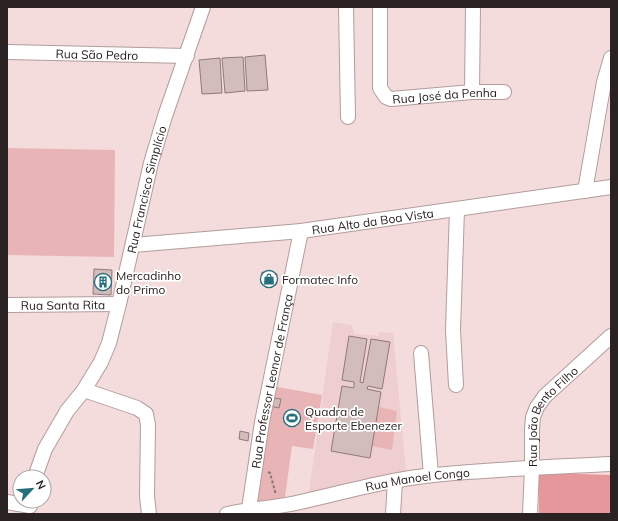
<svg xmlns="http://www.w3.org/2000/svg" width="618" height="521" font-family="Mulish,sans-serif">
  <style>
    .built { fill: #efcecf }
    .green { fill: #e8b4b6 }
    .forest { fill: #e6979b }
    .building { fill: #d3bcbc; stroke: #8f7979 }
    .lines { fill: none; stroke-linecap: round; stroke-linejoin: round }
    .minor-casing { stroke: #b39c9c; stroke-width: 16 }
    .path { stroke: #887879; stroke-width: 2; stroke-dasharray: 3 2; stroke-linecap: butt }
    .minor { stroke: #fff; stroke-width: 14 }
    .labels { text-anchor: middle; dominant-baseline: central; stroke-width: 3.5; stroke-linejoin: round; paint-order: stroke }
    .street-label { font-size: 12px; fill: #2a2122; stroke: #fff }
    .poi-label { font-size: 12px; fill: #2a2122; stroke: #fff; text-anchor: start }
  </style>
  <rect width="100%" height="100%" fill="#f4dbdc"/>
  <path class="built" d="M333 322 352 325 354 334 379 336V332L393 333 406 472 309 492Z"/>
  <path class="green" d="M7 148 115 150 114 257 7 255Z
    M272 386 322 395 313 449 292 446 284 504 254 511Z
    M379 407 397 411 392 450 372 446Z"/>
  <path class="forest" d="M539 473 611 475V514H539Z"/>
  <path class="building" d="M265 55 268 90 247 91 245 57Z
    M243 57 245 91 225 93 222 58Z
    M220 58 222 93 202 94 199 60Z
    M94 269 112 270 111 295 93 294Z
    M262 272 277 274 276 285 261 283Z
    M349 336 367 339 360 382 363 383 371 339 390 342 382 389 368 386 367 389 381 392 370 458 331 451 342 386 354 388V382L342 380Z
    M272 398 281 399 279 408 270 406Z
    M240 431 249 433 248 441 239 439Z"/>
  <g class="lines">
    <g class="minor-casing">
      <g id="minor">
        <path d="M346 7 348 117"/>
        <path id="s1" d="M380 7V88L386 97 391 99 472 92H504"/>
        <path id="s2" d="M7 52 187 56"/>
        <path d="M472 92 473 7"/>
        <path d="M585 191 604 82 611 58"/>
        <path id="s3" d="M133 245 301 231 611 187"/>
        <path id="s4" d="M7 305 119 304"/>
        <path d="M421 353 431 475"/>
        <path d="M456 385 453 330 457 209"/>
        <path d="M84 390 137 408 146 414 148 425 147 496 149 514"/>
        <path id="s5" d="M35 477 45 449 67 411 84 390 101 362 109 343 119 304 151 163 165 116 203 7"/>
        <path d="M7 502 30 506"/>
        <path id="s6" d="M249 509 262 422 301 231"/>
        <path id="s7" d="M227 514C250 509 273 508 296 503 341 493 386 480 433 475 492 469 552 467 611 464"/>
        <path d="M393 514 395 481"/>
        <path id="s8" d="M530 514 532 468V429L533 417 537 407 545 396 611 336"/>
      </g>
    </g>
    <path class="path" d="M268 472 270 473 276 495"/>
    <use href="#minor" class="minor"/>
  </g>
  <defs>
    <g id="shop-ring" transform="scale(0.9)"><circle r="9.5" fill="#fff" stroke="#296e7d" stroke-width="1.5"/><path d="M-5-2.5h2.3a2.7 3.5 0 0 1 5.4 0H5L5.5 6h-11ZM-1.5-2.5h3a1.5 2.3 0 0 0-3 0Z" fill="#296e7d"/></g>
    <g id="building-ring" transform="scale(0.9)"><circle r="9.5" fill="#fff" stroke="#296e7d" stroke-width="1.5"/><path d="M-4-6H4V6H1V3H-1V6H-4ZM-2.5-4.3h1.7v1.8h-1.7ZM.8-4.3h1.7v1.8H.8ZM-2.5-1h1.7V.8h-1.7ZM.8-1h1.7V.8H.8Z" fill="#296e7d"/></g>
    <g id="stadium-ring" transform="scale(0.9)"><circle r="9.5" fill="#fff" stroke="#296e7d" stroke-width="1.5"/><path d="M0-5a6.5 5 0 1 0 0 10a6.5 5 0 1 0 0-10ZM-3.5-1.8h7v3.6h-7Z" fill="#296e7d"/></g>
  </defs>
  <g fill-rule="evenodd">
    <use href="#shop-ring" x="269" y="279"/>
    <use href="#building-ring" x="103" y="282"/>
    <use href="#stadium-ring" x="292" y="418"/>
  </g>
  <g class="labels">
    <g class="street-label">
      <text stroke="none"><textPath href="#s2" startOffset="90">Rua São Pedro</textPath></text>
      <text stroke="none"><textPath href="#s1" startOffset="151">Rua José da Penha</textPath></text>
      <text stroke="none"><textPath href="#s5" startOffset="312">Rua Francisco Simplício</textPath></text>
      <text stroke="none"><textPath href="#s3" startOffset="241">Rua Alto da Boa Vista</textPath></text>
      <text stroke="none"><textPath href="#s4" startOffset="56">Rua Santa Rita</textPath></text>
      <text stroke="none"><textPath href="#s6" startOffset="130">Rua Professor Leonor de França</textPath></text>
      <text stroke="none"><textPath href="#s8" startOffset="105">Rua João Bento Filho</textPath></text>
      <text stroke="none"><textPath href="#s7" startOffset="194">Rua Manoel Congo</textPath></text>
    </g>
    <g class="poi-label">
      <text x="116" y="275">Mercadinho<tspan x="116" dy="14">do Primo</tspan></text>
      <text x="282" y="279">Formatec Info</text>
      <text x="305" y="411">Quadra de<tspan x="305" dy="14">Esporte Ebenezer</tspan></text>
    </g>
  </g>
  <rect width="618" height="521" fill="none" stroke="#2a2122" stroke-width="16"/>
  <g transform="translate(32 489) rotate(64)"><circle r="19" fill="#ffffff" stroke="#aaa6a7"/>
  <path d="M0-3L7 15L0 10L-7 15Z" fill="#296e7d"/>
  <text y="-6" font-size="11" font-weight="bold" text-anchor="middle" fill="#2a2122">N</text>
  </g>
</svg>
